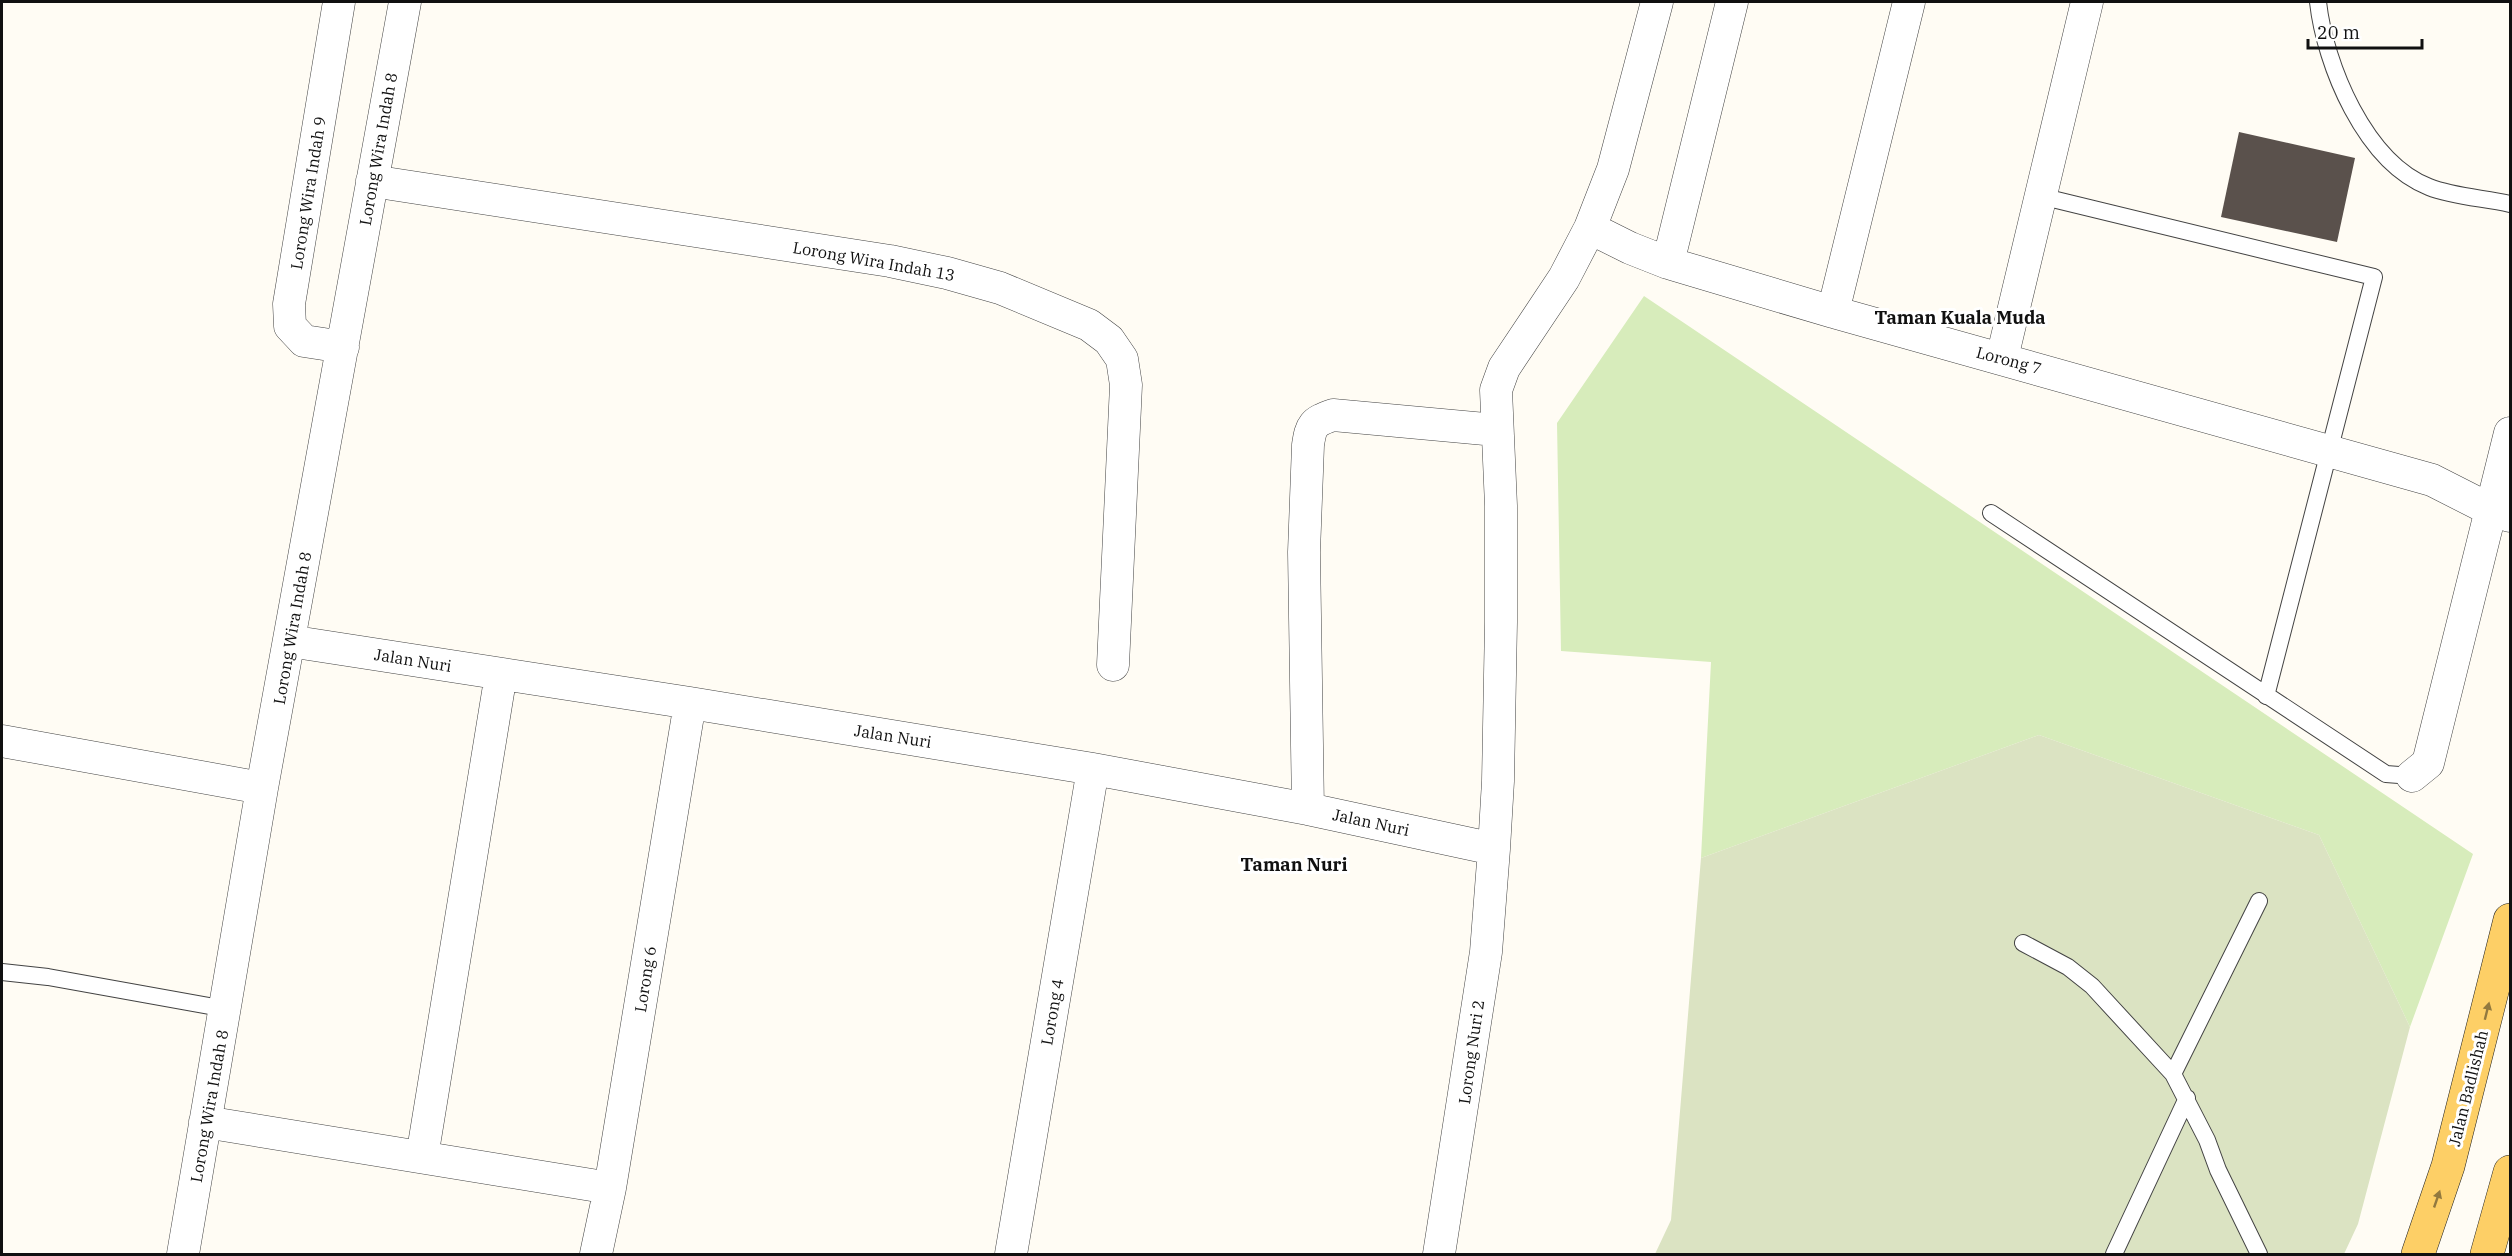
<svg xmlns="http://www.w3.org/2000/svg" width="2512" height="1256" font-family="'IBM Plex Serif',serif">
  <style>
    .green { fill: #d7ecbb }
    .cemetery { fill: #dbe3c2 }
    .building { fill: #5a514c }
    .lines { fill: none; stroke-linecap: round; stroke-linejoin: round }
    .lane-casing { stroke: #434343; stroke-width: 18 }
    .street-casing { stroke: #434343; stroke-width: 33 }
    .primary-casing { stroke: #212121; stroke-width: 34 }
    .lane { stroke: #fff; stroke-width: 16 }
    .street { stroke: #fff; stroke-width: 32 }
    .primary { stroke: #fdcf66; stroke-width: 33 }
    .oneway { fill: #92793f }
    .labels { text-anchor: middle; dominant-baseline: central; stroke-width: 6; stroke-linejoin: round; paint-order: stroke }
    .street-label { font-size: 16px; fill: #101010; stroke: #fff }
    .neighbourhood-label { font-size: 18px; font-weight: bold; fill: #101010; stroke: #fff }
  </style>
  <rect width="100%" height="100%" fill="#fffcf4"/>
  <path class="green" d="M1644 296 2473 854 2410 1027 2319 835 2039 735 1701 858 1711 662 1561 651 1557 423Z"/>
  <path class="cemetery" d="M2039 735 2319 835 2410 1027 2358 1224 2344 1254H1655L1671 1220 1701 858Z"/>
  <path class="building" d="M2239 132 2355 158 2337 242 2221 217Z"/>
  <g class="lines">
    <g class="lane-casing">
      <path id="lane" d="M2318 2C2325 65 2365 162 2429 187 2454 197 2485 198 2510 204
        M2040 196 2374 277 2266 696
        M1991 513 2386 774 2412 776
        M2023 943 2068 967 2092 986 2173 1074 2207 1140 2218 1170 2259 1254
        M2 972 48 977 226 1009
        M2173 1074 2259 901
        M2114 1254 2187 1098"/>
    </g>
    <g class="street-casing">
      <path id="street" d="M339 2 289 304 290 326 304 341 343 347
        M372 181 890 261 947 273 1000 288 1089 325 1109 340 1122 359 1126 385 1113 665
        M1590 228 1630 248 1668 263 1833 312 2432 480 2491 510 2510 516
        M1668 263 1732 2
        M1833 312 1909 2
        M2002 358 2087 2
        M289 641 690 703 1093 769 1308 809 1494 849
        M2 741 262 788
        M2412 776 2428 763 2510 433
        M1308 809 1304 552 1308 445C1311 425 1313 422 1333 415L1496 430
        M205 1122 610 1188
        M422 1157 501 674
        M183 1254 262 788 405 2
        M596 1254 610 1188 690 703
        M1011 1254 1093 769
        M1439 1254 1486 952 1494 849 1498 781 1501 622V506L1496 390 1504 368 1564 278 1590 228 1613 169 1657 2"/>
    </g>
    <g class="primary-casing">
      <path id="primary" d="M2418 1254 2448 1166 2510 920
        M2487 1254 2510 1172"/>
    </g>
    <use href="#lane" class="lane"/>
    <use href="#street" class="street"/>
    <use href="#primary" class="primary"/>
  </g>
  <defs><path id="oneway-solid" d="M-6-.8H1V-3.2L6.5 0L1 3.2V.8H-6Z" transform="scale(1.5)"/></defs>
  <g class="oneway">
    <use href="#oneway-solid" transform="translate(2487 1011) rotate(-76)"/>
    <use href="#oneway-solid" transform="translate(2437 1199) rotate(-71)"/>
  </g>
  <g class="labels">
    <g class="street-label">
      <text transform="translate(378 149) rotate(-80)">Lorong Wira Indah 8</text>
      <text transform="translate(308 193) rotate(-81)">Lorong Wira Indah 9</text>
      <text transform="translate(874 261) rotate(10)">Lorong Wira Indah 13</text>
      <text transform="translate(2009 360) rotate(15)">Lorong 7</text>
      <text transform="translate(292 628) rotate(-80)">Lorong Wira Indah 8</text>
      <text transform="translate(413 660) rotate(9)">Jalan Nuri</text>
      <text transform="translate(893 736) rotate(9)">Jalan Nuri</text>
      <text transform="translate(1371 822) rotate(12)">Jalan Nuri</text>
      <text transform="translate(645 979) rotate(-81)">Lorong 6</text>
      <text transform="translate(1052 1012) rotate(-80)">Lorong 4</text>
      <text transform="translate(1471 1052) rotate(-82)">Lorong Nuri 2</text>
      <text transform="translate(2468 1088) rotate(-76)">Jalan Badlishah</text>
      <text transform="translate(209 1106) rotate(-80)">Lorong Wira Indah 8</text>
    </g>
    <g class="neighbourhood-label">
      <text x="1960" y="317">Taman Kuala Muda</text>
      <text x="1294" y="864">Taman Nuri</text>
    </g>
  </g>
  <rect width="2512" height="1256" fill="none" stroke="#101010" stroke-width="6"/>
  <path d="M2308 39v9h114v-9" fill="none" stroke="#101010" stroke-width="3"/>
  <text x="2317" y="39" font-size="18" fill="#101010" stroke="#ffffff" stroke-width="4.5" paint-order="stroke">20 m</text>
</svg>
